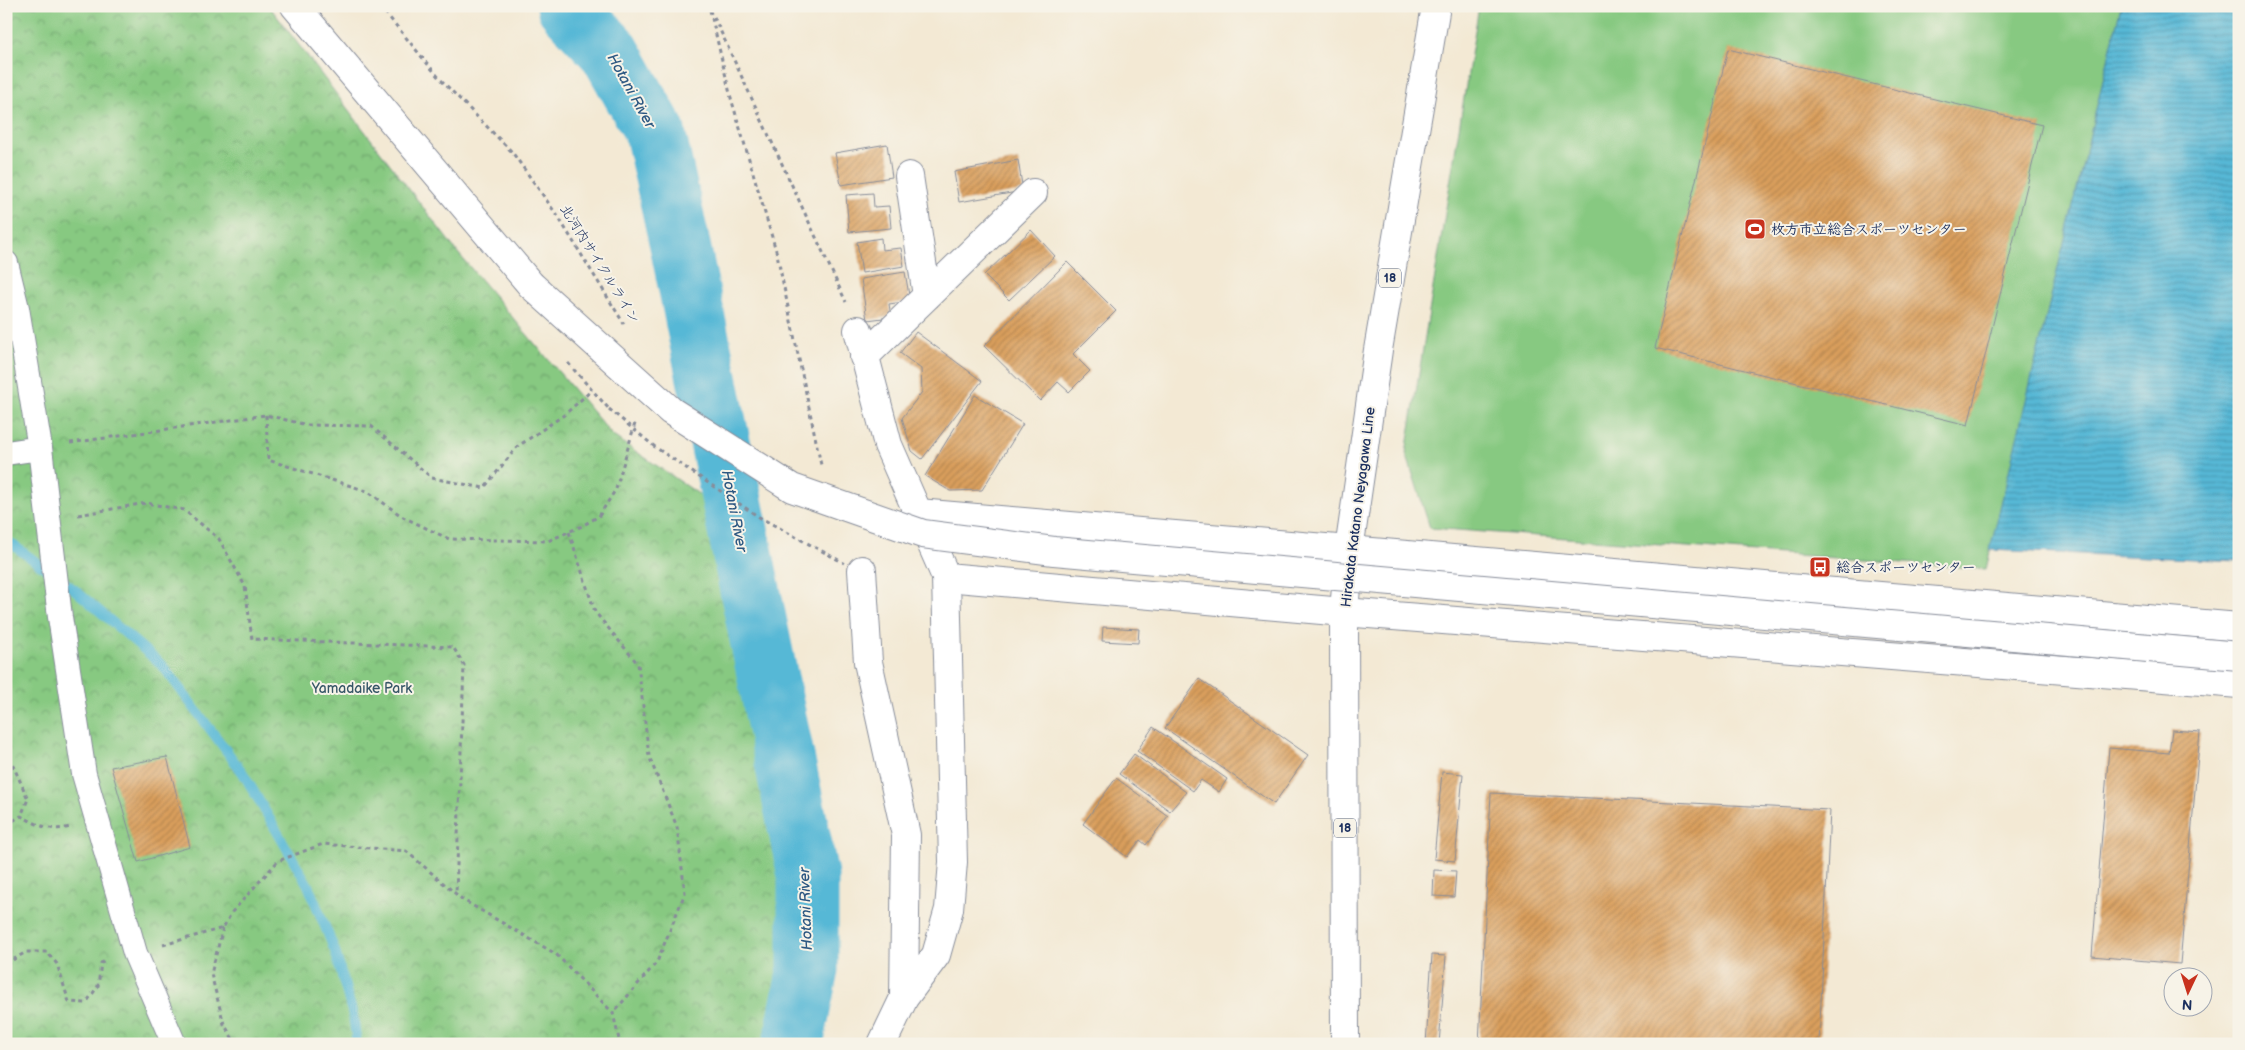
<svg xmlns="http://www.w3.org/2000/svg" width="2245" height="1050" font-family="'Balsamiq Sans','Klee One',sans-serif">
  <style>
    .park { fill: url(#park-crowns); stroke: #517c70 }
    .pitch { fill: #87c981; stroke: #517c70 }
    .water { fill: url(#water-rules); stroke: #39749a }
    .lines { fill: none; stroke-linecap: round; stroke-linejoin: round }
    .stream { stroke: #57b8d6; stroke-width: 10 }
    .river { stroke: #57b8d6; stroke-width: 61 }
    .building { fill: url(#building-hatch) }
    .pedestrian-casing { stroke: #878c99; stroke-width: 26 }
    .minor-casing { stroke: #878c99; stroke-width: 30 }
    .tertiary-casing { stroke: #878c99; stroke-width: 30 }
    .primary-casing { stroke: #878c99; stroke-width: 30 }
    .path { stroke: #878c99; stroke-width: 3; stroke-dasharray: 4 4; stroke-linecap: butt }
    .pedestrian { stroke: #fff; stroke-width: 24 }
    .minor { stroke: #fff; stroke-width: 28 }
    .tertiary { stroke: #fff; stroke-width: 28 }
    .primary { stroke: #fff; stroke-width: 28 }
    .tertiary-bridge-casing { stroke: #878c99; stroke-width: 30; stroke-linecap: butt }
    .path-bridge { stroke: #878c99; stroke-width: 3; stroke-dasharray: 4 4; stroke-linecap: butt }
    .tertiary-bridge { stroke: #fff; stroke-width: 28 }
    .labels { text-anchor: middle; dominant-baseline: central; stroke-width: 4; stroke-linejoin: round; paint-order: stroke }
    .shield { fill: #f7f3e8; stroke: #5d6a87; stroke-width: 1 }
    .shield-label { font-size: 12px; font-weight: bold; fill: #1b2f5e }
    .poi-label { font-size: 14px; font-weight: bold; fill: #1b2f5e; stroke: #f7f3e8; text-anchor: start }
    .street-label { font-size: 14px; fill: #1b2f5e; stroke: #f7f3e8 }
    .park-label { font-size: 14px; fill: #365667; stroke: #f7f3e8 }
    .water-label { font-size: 15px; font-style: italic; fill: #2d5882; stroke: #f7f3e8 }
  </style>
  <defs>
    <pattern id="park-crowns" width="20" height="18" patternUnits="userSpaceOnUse" patternTransform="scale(1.25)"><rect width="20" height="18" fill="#87c981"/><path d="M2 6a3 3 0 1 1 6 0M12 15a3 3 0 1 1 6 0" fill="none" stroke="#6ea46d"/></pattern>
    <pattern id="water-rules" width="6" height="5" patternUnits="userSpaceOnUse" patternTransform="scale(1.25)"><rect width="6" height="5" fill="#57b8d6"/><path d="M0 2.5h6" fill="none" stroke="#4796b1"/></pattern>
    <pattern id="building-hatch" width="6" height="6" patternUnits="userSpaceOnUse" patternTransform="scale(1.25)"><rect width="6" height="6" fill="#da9f5c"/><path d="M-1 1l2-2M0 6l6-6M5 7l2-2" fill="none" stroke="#b0824f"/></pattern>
  </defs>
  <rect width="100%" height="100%" fill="#f7f3e8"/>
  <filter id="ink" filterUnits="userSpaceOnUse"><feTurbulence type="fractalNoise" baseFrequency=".02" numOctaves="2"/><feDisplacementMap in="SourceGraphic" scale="10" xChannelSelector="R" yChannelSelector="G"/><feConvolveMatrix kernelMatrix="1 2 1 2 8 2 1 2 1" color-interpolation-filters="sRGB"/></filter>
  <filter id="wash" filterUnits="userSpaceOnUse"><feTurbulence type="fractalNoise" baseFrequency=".0096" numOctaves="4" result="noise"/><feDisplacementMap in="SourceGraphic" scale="20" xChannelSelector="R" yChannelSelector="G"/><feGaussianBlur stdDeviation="1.12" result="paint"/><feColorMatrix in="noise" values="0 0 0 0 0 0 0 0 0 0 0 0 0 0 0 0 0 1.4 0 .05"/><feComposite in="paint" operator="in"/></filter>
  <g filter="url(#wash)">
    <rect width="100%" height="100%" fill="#f3e9d4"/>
    <path class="park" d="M6 6H269L458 253 613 436 718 507 764 716 793 882 789 995 777 1044H6Z"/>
    <path class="pitch" d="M1479 6H2121L1986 569 1430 528 1406 453Z"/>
    <path class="water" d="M2121 6H2239V561L1990 550Z"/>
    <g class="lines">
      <path class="stream" d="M6 540 75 590 162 665 243 773 308 885 335 951 353 1015 357 1044"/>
      <path class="river" d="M567 6 610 52 655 132 680 245 808 875V969L793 1044"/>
    </g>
    <g id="blocks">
      <path class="building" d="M1728 49 2042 125 1968 425 1655 348Z
        M887 144 892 177 841 185 835 153Z
        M1018 160 1023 191 959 202 954 172Z
        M873 193 874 207 889 206 891 228 849 232 846 195Z
        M1031 230 1055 256 1009 300 984 275Z
        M881 238 882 250 901 248 904 266 862 273 857 242Z
        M1067 262 1116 311 1073 354 1090 371 1069 392 1058 382 1040 401 984 346Z
        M905 272 910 301 889 304 891 317 867 320 861 279Z
        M916 332 982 381 922 459 912 451 902 418 922 392 921 369 900 353Z
        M975 395 1023 424 982 490 950 491 925 476Z
        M1103 627 1139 629 1138 643 1102 641Z
        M1199 679 1308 755 1274 804 1165 728Z
        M1153 727 1227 779 1219 792 1201 780 1193 791 1137 751Z
        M2172 730 2200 732 2180 964 2092 956 2109 748 2169 753Z
        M1134 754 1186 792 1170 811 1119 774Z
        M167 757 190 847 138 862 111 767Z
        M1442 772 1463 774 1455 861 1434 859Z
        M1116 778 1168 816 1146 845 1140 840 1127 857 1083 824Z
        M1491 793 1830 810 1819 1044H1479Z
        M1434 870 1456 871 1454 897 1433 896Z
        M1432 955 1446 956 1439 1044H1426Z"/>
    </g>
  </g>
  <g filter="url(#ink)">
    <use href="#blocks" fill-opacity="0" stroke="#878c99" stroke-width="1"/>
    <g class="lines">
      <g class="pedestrian-casing">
        <path id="pedestrian" d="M6 263 17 308 40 448 60 617 84 774 135 953 174 1044
          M6 453 40 448"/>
      </g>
      <g class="minor-casing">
        <path id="minor" d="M909 176 927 296
          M858 330 888 445 946 577 953 862 949 909 936 955 904 998
          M864 357 1033 193
          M918 513 1349 550
          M862 570 868 662 906 835 904 998 882 1044
          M946 577 1344 612"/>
      </g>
      <g class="tertiary-casing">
        <path id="tertiary" d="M295 6 531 285
          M1349 550 2239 627
          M1344 612 2239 684"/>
      </g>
      <g class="primary-casing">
        <path id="primary" d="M1345 1044 1344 612 1349 550 1378 350 1436 6"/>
      </g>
      <path class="path" d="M380 6 440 79 512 152 557 215 624 324
        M710 10 731 98 777 254 821 465
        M714 17 846 302
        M568 363 609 409
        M266 415 268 460 367 491 403 517 449 539 548 541 582 526 599 516 616 489 636 420
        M70 443 266 415 307 425 371 426 432 478 484 488 517 447 564 415 592 390
        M78 515 146 503 184 510 219 539 245 586 252 639 453 647 464 665 456 894
        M569 532 595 612 638 664 649 756 677 827 685 893 657 962 613 1013
        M6 760 12 763 28 799 21 816
        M6 825 21 816C38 825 50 832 70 827
        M223 928 211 974 224 1024 236 1044
        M163 945 223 928 232 912 278 861 323 844 406 851 463 900 556 954 613 1013 620 1044
        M6 964 26 952H47L57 964 69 1002 86 1003 98 986 101 963 106 961"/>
      <use href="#pedestrian" class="pedestrian"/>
      <use href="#minor" class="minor"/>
      <use href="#tertiary" class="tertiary"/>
      <use href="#primary" class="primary"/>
      <g class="tertiary-bridge-casing">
        <path id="tertiary-bridge" d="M531 285 671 411 792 488 923 534 1054 551 2239 656"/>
      </g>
      <path class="path-bridge" d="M609 409 655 447 759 517 844 563"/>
      <use href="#tertiary-bridge" class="tertiary-bridge"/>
    </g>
  </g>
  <defs>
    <g id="stadium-square" transform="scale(1.125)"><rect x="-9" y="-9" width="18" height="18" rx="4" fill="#c8321e" stroke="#f7f3e8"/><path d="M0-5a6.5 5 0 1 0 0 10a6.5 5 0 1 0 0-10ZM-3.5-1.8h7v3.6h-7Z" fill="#fff"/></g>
    <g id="bus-square" transform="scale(1.125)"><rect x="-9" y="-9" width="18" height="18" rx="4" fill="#c8321e" stroke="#f7f3e8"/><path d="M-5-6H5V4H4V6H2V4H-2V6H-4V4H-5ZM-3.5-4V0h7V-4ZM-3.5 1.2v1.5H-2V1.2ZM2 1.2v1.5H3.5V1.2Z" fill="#fff"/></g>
  </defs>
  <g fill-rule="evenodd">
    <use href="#stadium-square" x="1755" y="229"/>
    <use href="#bus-square" x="1820" y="567"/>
  </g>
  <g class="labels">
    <g class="shield">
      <rect x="1379" y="268.5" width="22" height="19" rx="4"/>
      <rect x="1334" y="818.5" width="22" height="19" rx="4"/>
    </g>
    <g class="shield-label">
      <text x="1390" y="278">18</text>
      <text x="1345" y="828">18</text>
    </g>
    <g class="poi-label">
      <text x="1771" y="229">枚方市立総合スポーツセンター</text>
      <text x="1836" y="567">総合スポーツセンター</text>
    </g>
    <g class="street-label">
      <text transform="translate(600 264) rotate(58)">北河内サイクルライン</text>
      <text transform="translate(1358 507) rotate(-83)">Hirakata Katano Neyagawa Line</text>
    </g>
    <g class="park-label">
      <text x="362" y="688">Yamadaike Park</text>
    </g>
    <g class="water-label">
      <text transform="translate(631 91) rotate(61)">Hotani River</text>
      <text transform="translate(734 511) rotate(79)">Hotani River</text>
      <text transform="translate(806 909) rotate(-92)">Hotani River</text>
    </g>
  </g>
  <rect width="2245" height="1050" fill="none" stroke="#f7f3e8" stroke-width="25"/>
  <g transform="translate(2188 992) rotate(184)"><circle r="24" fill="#f7f3e8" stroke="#9fa5b1"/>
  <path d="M0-4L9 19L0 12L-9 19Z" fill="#c8321e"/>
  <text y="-8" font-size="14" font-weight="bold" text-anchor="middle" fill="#1b2f5e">N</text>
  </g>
</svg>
